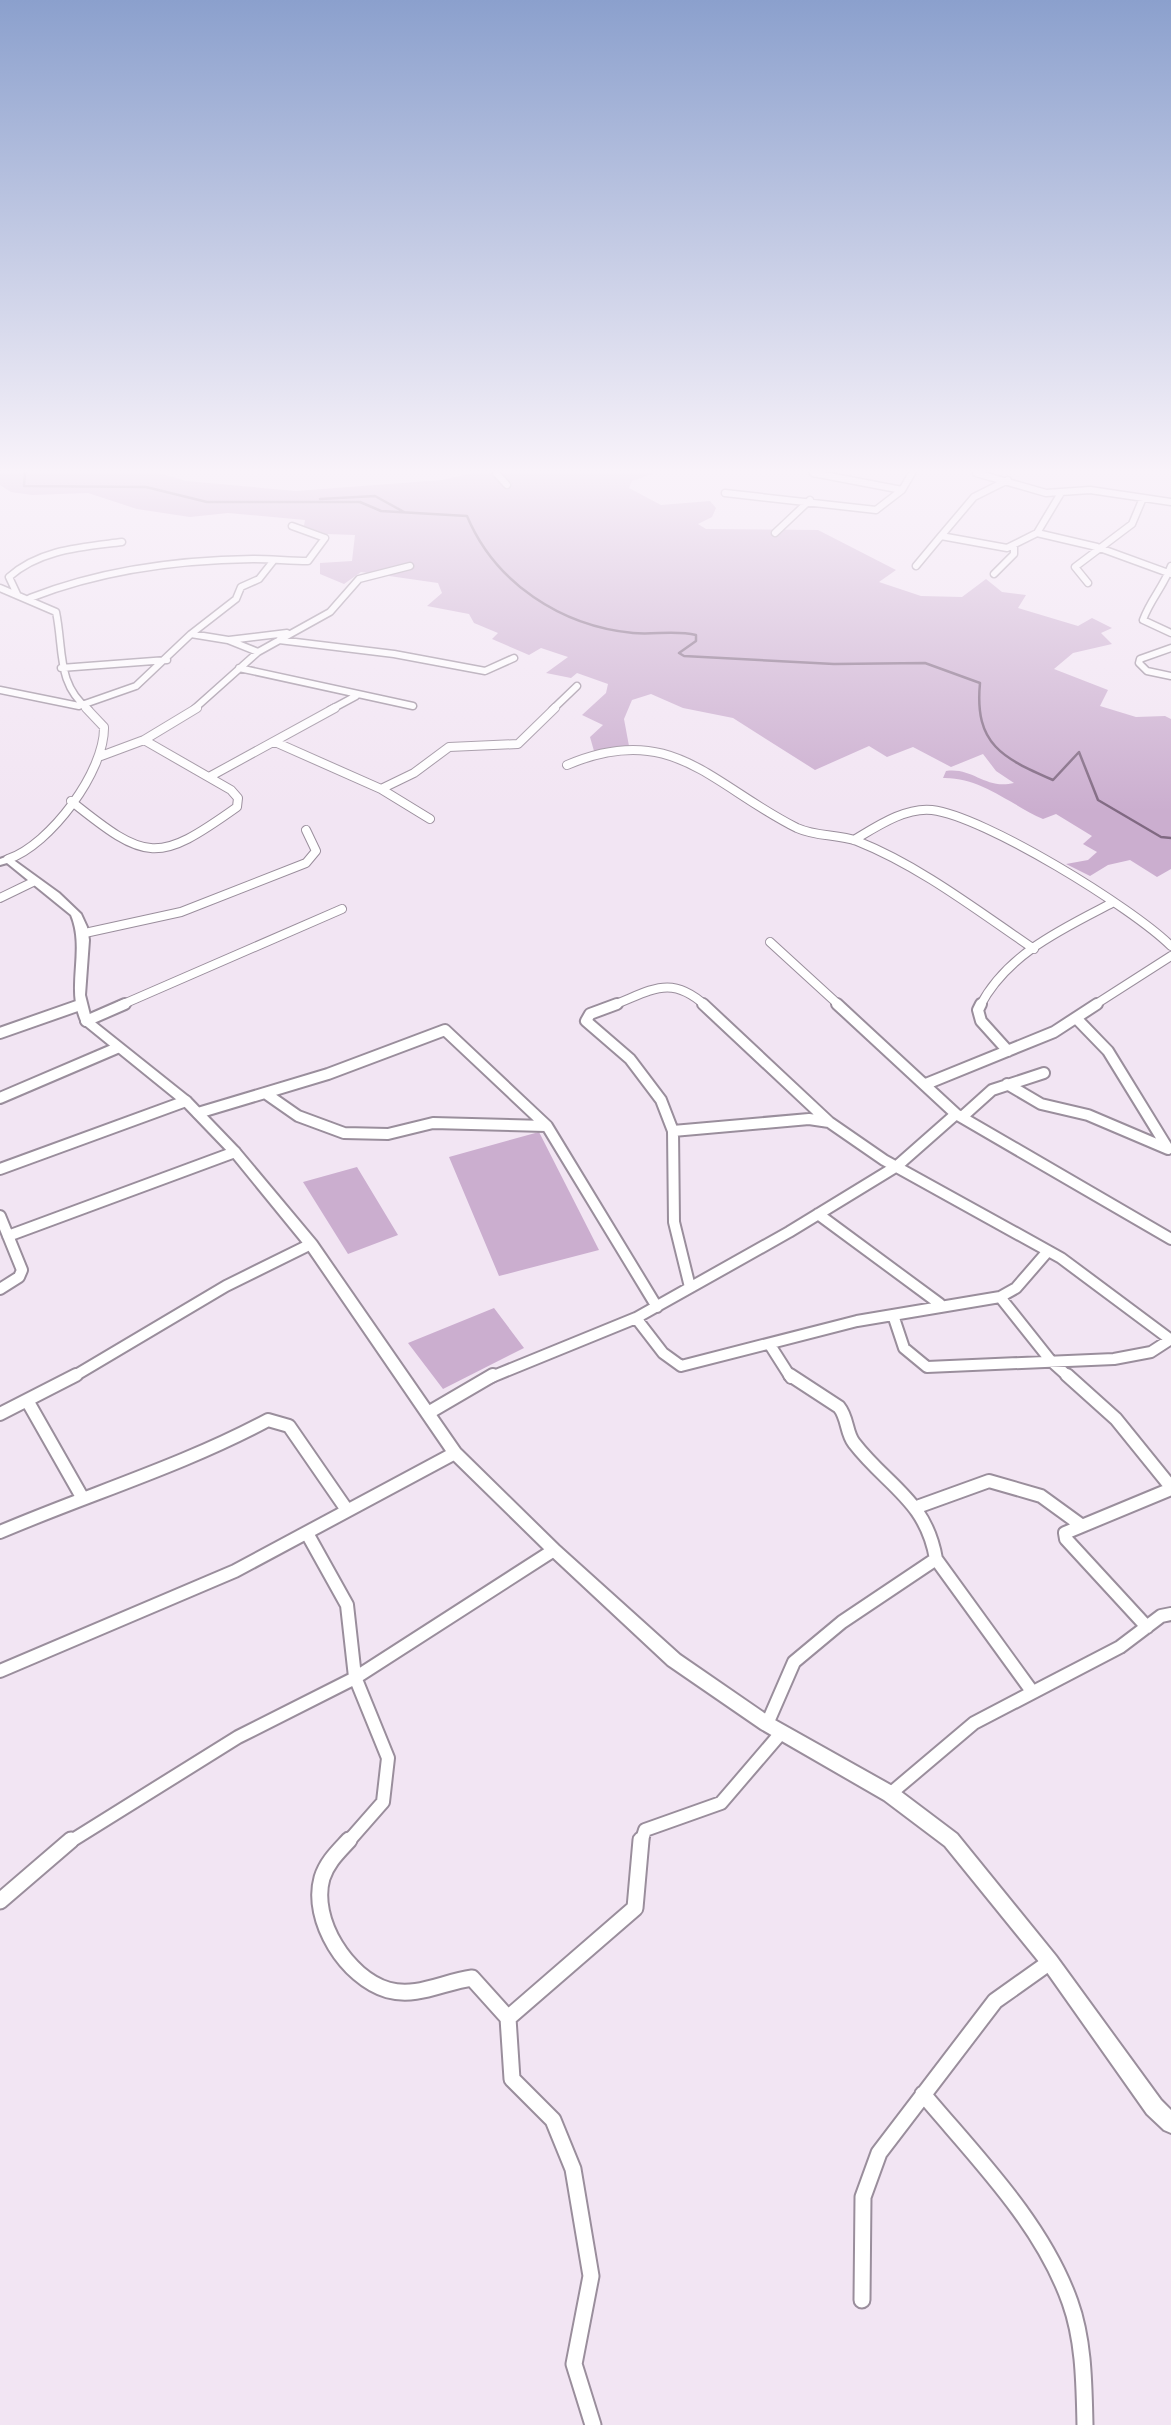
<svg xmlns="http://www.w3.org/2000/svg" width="1171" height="2425" font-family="'DejaVu Sans',sans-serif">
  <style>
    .green { fill: #cbaecf }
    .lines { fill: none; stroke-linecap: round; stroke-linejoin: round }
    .stream { stroke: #806982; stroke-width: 2.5 }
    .minor-far4-casing { stroke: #9a8e9c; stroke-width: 9 }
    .minor-far3-casing { stroke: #9a8e9c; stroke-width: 10 }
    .minor-far2-casing { stroke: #9a8e9c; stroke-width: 14 }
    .minor-far1-casing { stroke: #9a8e9c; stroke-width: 16 }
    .minor-casing { stroke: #9a8e9c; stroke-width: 19 }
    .tertiary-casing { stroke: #9a8e9c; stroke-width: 4 }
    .minor-far4 { stroke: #fff; stroke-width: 6 }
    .minor-far3 { stroke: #fff; stroke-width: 8 }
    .minor-far2 { stroke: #fff; stroke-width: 10 }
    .minor-far1 { stroke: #fff; stroke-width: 12 }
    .minor { stroke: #fff; stroke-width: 15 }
    .tertiary { fill: #fff; fill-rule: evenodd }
  </style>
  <rect width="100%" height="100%" fill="#f2e5f3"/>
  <path class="green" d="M0 473H160L186 481 296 491 442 480 472 473H655L632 481 629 488 661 505 710 501 716 508 712 517 698 524 706 529 818 530 896 570 879 582 921 596 962 597 986 579 1002 592 1026 595 1018 608 1078 626 1092 618 1112 628 1101 633 1112 644 1073 653 1054 669 1108 690 1100 706 1136 717 1165 716 1171 719V869L1157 877 1130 860 1108 865 1090 876 1066 864 1088 860 1097 852 1083 844 1092 836 1056 814 1043 819C1011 805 981 777 943 778L946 771C973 767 985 790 1014 783L996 771 983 754 951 767 913 747 887 757 869 746 815 770 733 718 683 708 651 694 632 700 624 719 629 746 594 751 590 737 603 725 582 715 606 693 608 684 577 673 571 678 546 673 568 657 541 648 529 655 492 639 498 633 474 623 469 614 427 606 442 593 438 583 361 572 344 584 320 574V563L352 561 355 535 327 534 304 526 305 520 228 513 190 517 137 509 88 493 32 495 11 492 0 485Z
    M539 1132 599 1250 499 1276 449 1157Z
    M357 1167 398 1235 348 1254 303 1182Z
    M494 1308 524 1348 443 1389 408 1343Z"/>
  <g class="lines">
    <path class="stream" d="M25 473 24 486 146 487 207 502H360L381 511 467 516C495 583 561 626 633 633 654 635 675 630 696 635V641L679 653 684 656 834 664 925 663 980 683C974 745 1003 758 1053 780L1079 752 1098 800 1161 837 1171 838
      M320 499 375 496 404 512"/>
    <g class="minor-far4-casing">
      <path id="minor-far4" d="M496 473 507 485
        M813 473 902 490
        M976 473 1046 493 1090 490 1171 502
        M1008 480 974 497 941 536 1007 548 1037 533 1097 547 1171 574
        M725 493 876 510 902 490 912 473
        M775 533 810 500
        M1037 533 1061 493
        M916 566 941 536
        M1171 566C1164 586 1150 600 1143 620L1171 633
        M994 574 1014 554V547
        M1088 583 1075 567 1132 524 1143 498
        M0 588 56 612C64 650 56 684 89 710
        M17 594 9 577C40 549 83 547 122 542
        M30 598C101 570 177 560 253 559 271 559 290 561 308 561L325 538 292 526
        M191 634 228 640 258 652
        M229 640 287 633
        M279 640 394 654 485 671 514 658
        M1171 648 1140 659 1139 663 1147 671 1171 676
        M61 668 167 660
        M239 668 413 706
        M0 690 79 706 136 686 191 634 236 599 241 587 259 579 274 560
        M193 710 258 652 330 612 359 579 410 566
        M330 710 356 696
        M552 710 577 686"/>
    </g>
    <g class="minor-far3-casing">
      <path id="minor-far3" d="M275 742 381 789 430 819
        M101 756 144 740 197 708
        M567 765C672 720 711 785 797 828 817 837 837 834 857 841 920 866 978 911 1034 949
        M209 777 335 708
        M381 789 414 773 449 747 518 744 555 708
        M71 801C147 862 157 864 237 807L238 798 231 790 144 740
        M854 840C876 827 905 807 932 810 984 816 1133 908 1171 946
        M8 859C50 845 105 771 104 727L86 708
        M0 898 33 882
        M85 933 181 912 306 863 316 851 306 830
        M770 942 840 1006
        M119 1006 342 909
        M611 1006C651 991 670 973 706 1006
        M980 1006C1007 954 1062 929 1112 903
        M1093 1006 1171 956"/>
    </g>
    <g class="minor-far2-casing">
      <path id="minor-far2" d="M617 1004 590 1014 586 1021 630 1059 661 1100 673 1131 674 1222 690 1287
        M703 1004 829 1122
        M981 1004 978 1010 981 1021 1008 1051
        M1076 1018 1108 1051 1167 1147
        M86 1021 125 1004
        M0 1033 77 1006
        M926 1084 1054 1032 1097 1004
        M1007 1084 1041 1104 1088 1115 1168 1149
        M265 1093 298 1116 344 1133 388 1134 433 1123 546 1126
        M0 1098 117 1048
        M198 1113 328 1074 445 1030 547 1126 657 1307
        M956 1114 1171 1239
        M962 1117 992 1090 1044 1073
        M673 1131 809 1119 829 1122 884 1160 1061 1258 1171 1340
        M0 1169 186 1101
        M818 1214 940 1304
        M0 1216 22 1270 19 1277 0 1289
        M8 1236 235 1152
        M1000 1297 1016 1288 1048 1251
        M893 1315 904 1348 927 1367 1114 1359 1151 1352 1171 1339
        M636 1318 663 1353 681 1366 857 1321 1000 1297 1051 1361 1070 1378
        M770 1345 791 1378
        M71 1378 226 1286 311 1244
        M489 1378 636 1318 789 1232 897 1166 956 1114 837 1004"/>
    </g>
    <g class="minor-far1-casing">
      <path id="minor-far1" d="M790 1375 839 1407C848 1418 846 1433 854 1443 887 1486 926 1500 936 1559L1031 1690
        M1067 1375 1116 1419 1171 1487
        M28 1402 82 1497
        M428 1413 493 1375
        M0 1414 76 1375
        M917 1507 989 1481 1041 1496 1081 1525
        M0 1532C89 1494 182 1466 268 1420L289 1426 347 1510
        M308 1535 347 1605 355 1677 388 1758 383 1802 347 1843
        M1147 1627 1066 1539 1065 1533 1171 1489
        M0 1671 235 1571 455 1453
        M767 1724 794 1662 842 1622 936 1559
        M890 1794 974 1723 1120 1647 1161 1616 1171 1614
        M68 1843 238 1737 355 1678 554 1550
        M641 1843 645 1830 721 1803 781 1733"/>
    </g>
    <g class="minor-casing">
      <path id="minor" d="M349 1840C338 1852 327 1862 322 1878 310 1920 347 1978 388 1990 417 1998 443 1982 472 1978L508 2018 635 1908 641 1840
        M0 1901 71 1840
        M508 2018 512 2079 553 2120 573 2169 591 2276 574 2364 593 2425
        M923 2094C976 2157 1042 2223 1070 2302 1084 2341 1084 2384 1085 2425
        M862 2300 863 2197 879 2153 995 2001 1050 1962"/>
    </g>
    <g class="tertiary-casing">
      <path id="tertiary" d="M8 856 59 893 81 914 87 927 89 940 85 995 91 1019 190 1098 239 1149 316 1241 460 1449 559 1546 680 1655 773 1719 896 1788 957 1834 1056 1956 1161 2100 1171 2110V2133L1164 2130 1147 2114 1044 1968 945 1846 884 1800 761 1729 668 1665 549 1554 450 1457 306 1247 231 1155 182 1104 82 1023C65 988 86 951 71 915L7 863 0 865V859Z"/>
    </g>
    <use href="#minor-far4" class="minor-far4"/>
    <use href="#minor-far3" class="minor-far3"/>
    <use href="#minor-far2" class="minor-far2"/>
    <use href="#minor-far1" class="minor-far1"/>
    <use href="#minor" class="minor"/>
    <use href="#tertiary" class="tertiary"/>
  </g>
  <linearGradient id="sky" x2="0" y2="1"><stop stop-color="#8ba0cd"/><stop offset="0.58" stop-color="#f9f3fa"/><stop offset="1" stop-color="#f9f3fa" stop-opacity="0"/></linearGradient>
  <rect width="1171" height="812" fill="url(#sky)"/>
</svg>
